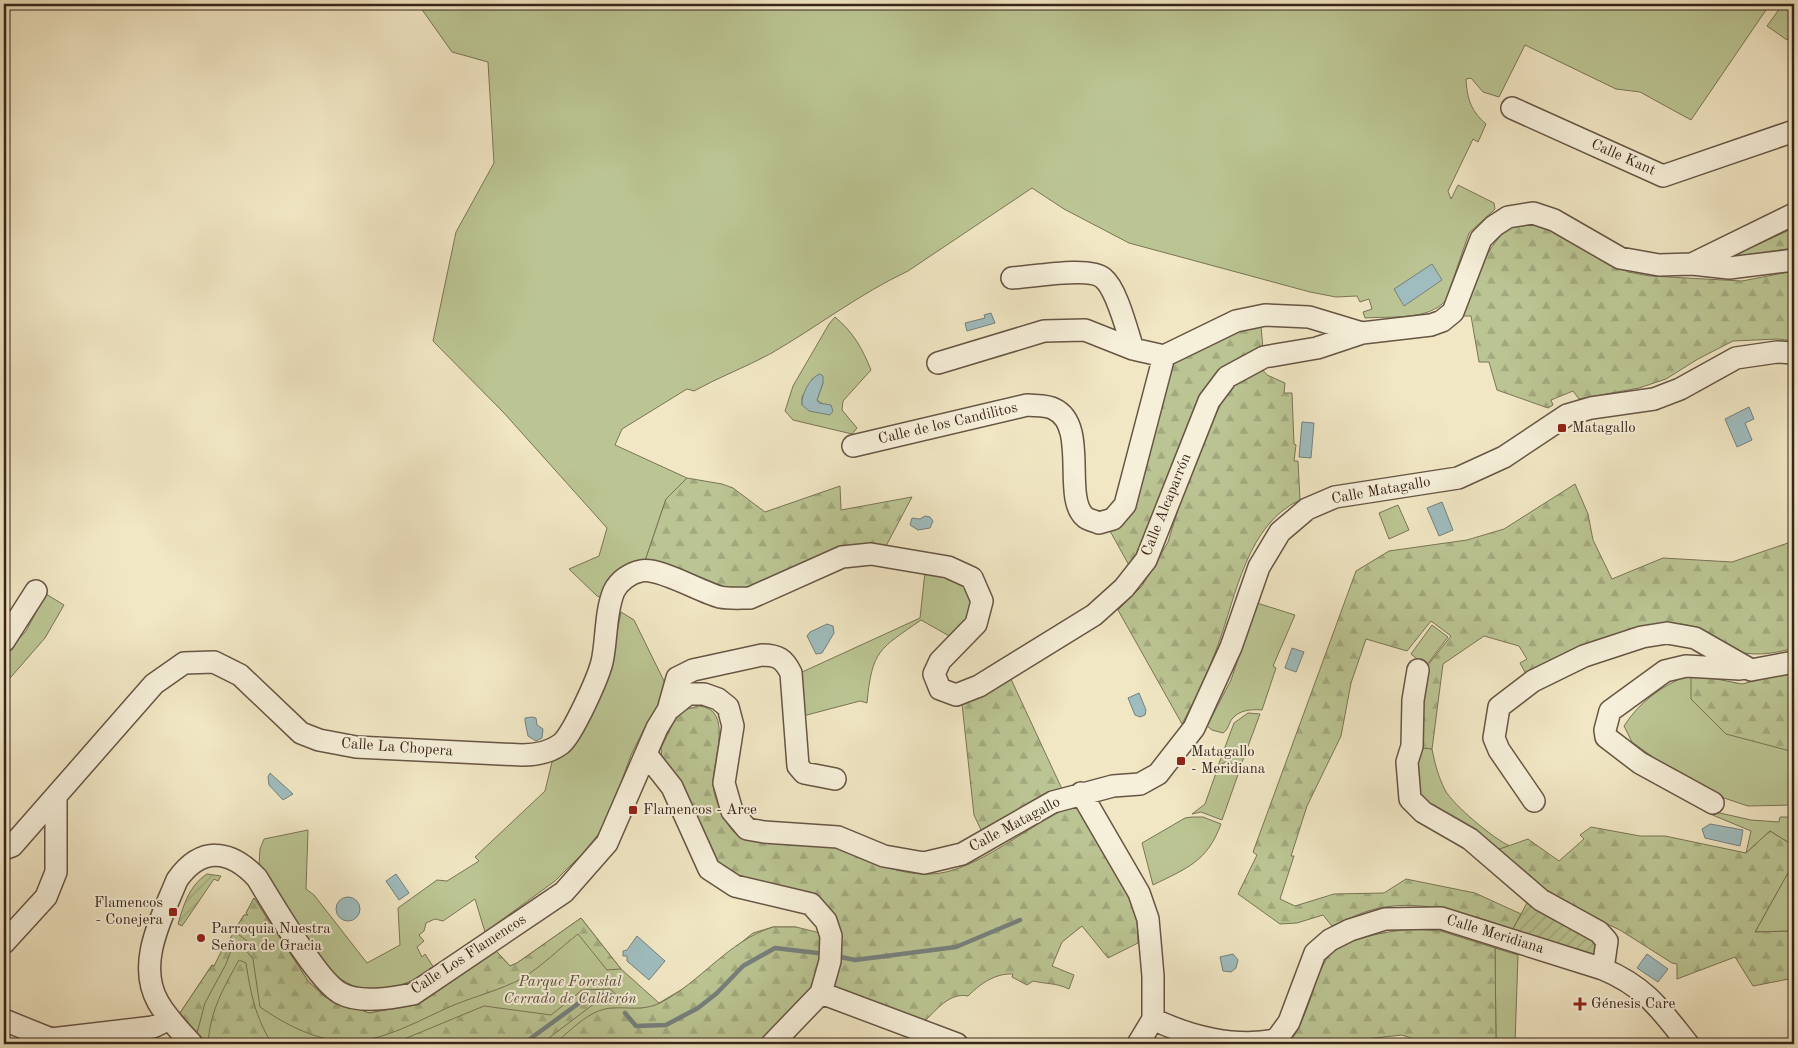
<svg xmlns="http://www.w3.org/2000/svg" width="1798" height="1048" font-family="'Old Standard TT',serif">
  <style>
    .green { fill: #bbc593; stroke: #7a7456; fill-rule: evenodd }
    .forest { fill: url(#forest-firs); stroke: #7a7456 }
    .garden { fill: url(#garden-furrows); stroke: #7a7456 }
    .water { fill: #9fbdbf; stroke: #76807d }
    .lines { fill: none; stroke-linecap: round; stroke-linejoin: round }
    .stream { stroke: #76807d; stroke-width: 4.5 }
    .minor-casing { stroke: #675544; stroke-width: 24 }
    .minor { stroke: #f6efd9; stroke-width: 21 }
    .poi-dot { fill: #8f2418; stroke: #f6efd9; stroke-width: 2 }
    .labels { text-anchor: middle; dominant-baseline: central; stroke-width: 4; stroke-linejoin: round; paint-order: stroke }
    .street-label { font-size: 15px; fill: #39241a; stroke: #f6efd9 }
    .poi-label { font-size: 15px; fill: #39241a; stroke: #f6efd9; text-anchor: start }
    .park-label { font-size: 15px; font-style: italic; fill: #5a4c38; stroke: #f6efd9 }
  </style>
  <defs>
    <pattern id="forest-firs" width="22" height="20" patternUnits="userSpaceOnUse" patternTransform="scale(1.25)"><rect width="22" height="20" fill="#bbc593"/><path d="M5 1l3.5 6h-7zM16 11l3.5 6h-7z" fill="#a2a97e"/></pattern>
    <pattern id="garden-furrows" width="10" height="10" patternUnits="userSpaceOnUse" patternTransform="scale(1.25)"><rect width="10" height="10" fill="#bbc593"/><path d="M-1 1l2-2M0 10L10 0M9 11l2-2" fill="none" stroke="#a2a97e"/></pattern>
  </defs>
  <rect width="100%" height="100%" fill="#f1e7c4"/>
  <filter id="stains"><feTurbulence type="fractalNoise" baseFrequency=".004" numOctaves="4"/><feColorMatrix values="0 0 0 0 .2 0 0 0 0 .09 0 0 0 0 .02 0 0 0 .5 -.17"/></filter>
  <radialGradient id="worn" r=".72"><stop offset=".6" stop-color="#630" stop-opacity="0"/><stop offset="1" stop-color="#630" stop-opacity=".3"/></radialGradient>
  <path class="green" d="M418 4H1770L1691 120 1640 92 1616 89 1525 45 1499 97 1483 92 1471 78 1466 79C1467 99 1471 111 1486 124L1478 142 1473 139 1448 191 1451 199 1458 185 1494 203 1495 209 1469 233 1446 300C1429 321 1390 316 1365 318L1363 312 1372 309 1369 299 1360 302 1357 296 1336 297 1310 292 1129 243 1064 209 1032 188 908 271C859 294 817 327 770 354 746 367 719 377 694 391L687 389 622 429 615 445 687 478 666 499 645 561 607 599 597 596 569 569 599 556 607 528 504 413 433 341 456 232 494 163 488 62 452 52Z
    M1783 4H1794V30L1787 40 1767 26Z
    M835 317C854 333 862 348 871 370L843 401 842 410 857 428 852 434 793 420 785 411 793 386 829 324ZM813 378 823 383 817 400 823 404 802 405V397Z
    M1398 505 1409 530 1389 539 1379 513Z
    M925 572 954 577 968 587 972 598 967 620 951 637 921 620C880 649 872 649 867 703L860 701 803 716 800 673 920 618Z
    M46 594 64 605 45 638 4 685V656L26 631Z
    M1257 603 1295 615 1273 666 1276 668 1262 710C1251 709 1239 710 1232 719 1228 724 1229 729 1223 733L1212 730 1207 726 1231 680Z
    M621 612 634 620 665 683 662 701 646 725 631 755 613 805 601 831 582 854 555 881 485 932 475 899 443 921 435 919 426 923 424 931 419 935 424 941 417 947 422 957 425 954 434 968C330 1036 311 930 259 866L260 849 264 839 308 830 306 889 314 895 367 963 400 945 398 908 437 880 447 881 479 861 475 857 545 791 552 762 560 758 569 749 611 664Z
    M1432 625 1448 637 1426 666 1411 654Z
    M1691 674 1790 752H1794V805L1748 806 1718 796 1657 760 1632 742 1624 726C1640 701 1663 685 1691 674Z
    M1248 713 1260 714 1241 765 1226 762 1218 766 1234 723Z
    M1418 747 1432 749C1435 764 1438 776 1445 790 1453 805 1495 840 1510 846L1494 851 1431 811 1415 787Z
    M1227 766 1240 769 1222 820 1201 812 1192 814 1205 804 1216 773Z
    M1711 811 1751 820 1779 822 1780 817H1794V846L1770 831 1746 853 1751 831 1710 814Z
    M1192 817H1203L1221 824C1207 862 1187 868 1153 885L1142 843 1185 818Z
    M1794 862V931L1755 932Z
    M254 898 308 981 325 997 369 1013 419 1004 496 951 510 966 517 963 581 918 621 969 659 1003 686 987 753 933 773 927H796L763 1044H207L180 1013 212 965 214 966 244 915H248L246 913Z
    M1495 948 1518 955 1515 1044H1499L1496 1040Z"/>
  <path class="forest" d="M1533 225 1547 228 1628 272 1650 276 1742 281 1794 271V341L1778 339 1733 341 1698 359 1666 379 1639 388 1579 399 1573 391 1551 400 1553 405 1548 408 1497 390 1489 362H1479L1471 316H1462C1474 291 1486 238 1513 227 1519 225 1527 226 1533 225Z
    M1794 228V248L1730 257Z
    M1261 326 1263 349 1242 356 1229 364 1200 395 1145 538 1130 567 1110 531 1125 522 1135 509 1172 366 1176 361 1245 329Z
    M1261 368 1267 375 1285 383 1284 393H1292L1294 444 1296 445 1294 461H1298L1300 500C1247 524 1236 596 1218 645 1208 672 1196 698 1182 724L1118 610 1142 586 1168 542 1189 474 1221 403 1234 386Z
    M687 478 722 484 733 488 765 512 840 486 841 510 912 497 886 546 860 544 822 557 753 588 725 587 675 567 645 561 666 499Z
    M1575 484 1588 514 1593 540 1612 579 1663 558 1732 562 1788 543 1794 538V648C1770 655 1744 658 1721 645 1706 637 1699 626 1681 624 1673 623 1663 627 1655 628 1609 636 1567 652 1526 674L1520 663 1527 659 1519 646 1484 636 1443 664 1432 749 1418 747 1424 670 1451 636 1431 621 1407 651 1366 639 1351 683 1341 736 1307 806 1291 856H1294L1280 899 1295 906 1334 894 1384 893 1406 879 1475 893 1521 914 1513 929C1468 914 1416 896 1368 911 1356 915 1344 921 1332 926L1323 915 1297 923 1280 924 1238 894 1257 855 1253 852 1356 571 1389 551 1467 540 1504 529Z
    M1794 671V752L1726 734 1691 699V674L1742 684Z
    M1010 677 1062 789 982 832 974 815 962 704Z
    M699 706C734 709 713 760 713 783 713 797 725 825 736 834 751 846 805 841 826 845 835 847 845 852 854 855 884 867 914 879 946 872 975 865 1002 846 1027 831 1042 822 1060 807 1078 808L1132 902 1137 919 1138 943 1108 958 1082 926 1062 942 1052 966 1074 975 1069 989C1057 983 1046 984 1033 981L1027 985 1012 977 1013 974C995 973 980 984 968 996 950 992 936 1010 924 1022L833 989 839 933 835 915 823 901 745 881 717 863 680 780 666 769 662 761 661 748 675 719 683 710Z
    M1591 827 1640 836H1665L1746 853 1770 831 1794 846V862L1755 932 1794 931V978L1753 986 1735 957 1677 979V964L1672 963 1620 930 1548 896 1494 851 1528 839 1559 861 1584 839 1580 835Z
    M254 898 308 981 325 997 369 1013 419 1004 496 951 510 966 517 963 581 918 621 969 607 970 578 934C560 948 541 967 521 979 500 990 476 996 454 1005 416 1021 375 1048 332 1040 305 1035 282 1022 260 1007L253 959 244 948 247 941 234 931 244 915H248L246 913Z
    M773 927H796L820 933 821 955 813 986 763 1044H554C571 1031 588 1010 611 1008 628 1007 644 1011 660 1003 701 982 728 941 773 927Z
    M1413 929 1441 931 1495 948 1496 1040 1499 1044H1428L1402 1035 1356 1040 1353 1044H1288C1299 1032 1304 1015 1310 1000 1315 985 1320 966 1330 955 1346 937 1391 931 1413 929Z
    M225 944 232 948 226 964 205 1003 197 1033 180 1013 212 965 214 966Z
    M239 960 246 963C251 995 255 1016 272 1044H210L208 1042C211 1009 223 989 239 960Z
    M610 989 619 997 611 1001 599 1000 541 1044H392L484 1006 551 1015 582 990Z"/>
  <path class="garden" d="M207 874 221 876 218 881 214 879 182 926 178 924C184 904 189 886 207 874Z
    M1528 901 1599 942 1597 956 1513 929Z"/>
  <path class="water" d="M1432 264 1442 280 1404 306 1394 289Z
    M991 313 995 323 967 331 965 323 985 318 984 315Z
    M820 374 823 376V383L817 400 819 403 831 405 833 411 830 415 809 411 802 405C801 395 810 377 820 374Z
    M1749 407 1754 419 1745 423 1752 440 1737 447 1725 419Z
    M1302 422 1314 423 1311 458 1299 457Z
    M1442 502 1453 530 1439 536 1427 508Z
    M925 516 930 517 933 521 930 528 918 530 910 525 912 518 920 519Z
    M827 624 833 626 834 633 822 653 816 654 807 636 810 632Z
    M1292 648 1304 652 1296 672 1285 668Z
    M1139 693 1146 710 1145 715 1140 717 1135 715 1128 698Z
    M532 717 536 718 537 725 543 729 542 738 536 741 528 736 525 721V718Z
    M270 773 293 794 283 800 269 785 268 777Z
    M1710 824 1743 830 1740 846 1705 838 1702 829Z
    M396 874 409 893 399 900 386 881Z
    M336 909a12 12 0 1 1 24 0a12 12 0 1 1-24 0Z
    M637 936 665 961 649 980 627 961V956H623V951L627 950Z
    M1233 954 1238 960 1236 968 1231 972 1223 971 1220 957Z
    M1647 954 1668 969 1658 982 1637 968Z"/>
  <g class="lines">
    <path class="stream" d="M836 956 855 960 956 947 1020 920
      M625 1013 636 1026 666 1025 698 1008 717 993 743 966 775 948 826 954
      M523 1044 586 998 608 994 616 998"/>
    <g class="minor-casing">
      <path id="minor" d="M1512 108 1663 176 1794 131
        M1692 264 1729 268 1794 260
        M1012 278C1032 277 1089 266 1103 278 1117 289 1127 331 1133 349
        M938 363 1044 331 1085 330 1133 349 1164 356
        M853 446 1027 405C1035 406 1047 405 1054 409 1089 425 1062 498 1085 517 1088 520 1095 521 1099 523L1113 519 1125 505 1164 356 1236 321 1265 315 1309 317 1362 333
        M4 641 36 591
        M1418 670 1413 700 1412 746 1407 762 1410 799 1423 812 1470 839 1541 900 1599 932 1607 941 1603 969
        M668 710 688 694H704L718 699 728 707 733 726 724 783 732 811 747 829 764 832 838 837 884 856 924 863 962 854 1053 802 1113 786 1140 784 1158 774 1194 728 1231 647 1259 567 1280 532 1307 509 1335 497 1458 478 1504 457 1567 415 1591 408 1654 399 1680 389 1736 358 1777 352 1794 353
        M646 754 672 787 709 869 735 886 811 904 826 921 831 936 830 961 821 993 772 1044
        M1081 793 1139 893 1148 919 1153 976V1019L1138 1044
        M1534 801 1499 750 1494 738 1499 707 1533 681 1584 656 1642 637 1667 633 1695 638 1751 670 1794 662
        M1713 803 1640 763 1606 737 1605 730 1610 711 1665 671 1686 666 1740 669
        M4 849 12 846 154 684 184 663 214 662 240 675 301 733 319 740 356 747 522 755C536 755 549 753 561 744 573 734 598 678 602 662 607 640 605 612 614 591 619 581 630 573 641 571 659 567 700 592 720 597 730 599 740 598 750 598L842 557 871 554 948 567 972 578 982 601 976 624 940 661 934 674 940 689 956 695 979 686 1094 615 1124 588 1146 560 1209 401 1227 377 1264 357 1317 348 1362 333 1431 325 1442 321 1453 312 1481 239 1494 226 1508 217 1533 213 1554 220 1620 258 1659 265 1692 264 1794 214
        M4 943 46 897 56 872V796
        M821 993 957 1044
        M1153 1019C1190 1037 1235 1048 1276 1040L1289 1022 1315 953 1330 940 1350 930 1385 919 1441 918 1603 969C1646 987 1661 1010 1688 1044
        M4 1020 51 1039 153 1027 170 1019
        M192 1044C180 1031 167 1018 158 1002 136 963 162 917 177 880 201 846 230 849 257 878 273 904 317 980 340 993 360 1004 392 998 413 994L564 892 607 843 657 728 668 710 677 678 693 670 762 655C778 655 784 659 791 673L798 766 804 773 835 779"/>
    </g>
    <use href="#minor" class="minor"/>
  </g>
  <g class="poi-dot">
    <rect x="1557" y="423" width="10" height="10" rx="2.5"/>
    <rect x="1176" y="756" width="10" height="10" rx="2.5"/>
    <rect x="628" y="805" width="10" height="10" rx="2.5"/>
    <rect x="168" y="907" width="10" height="10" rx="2.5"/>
    <circle cx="201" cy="938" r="5"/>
    <path d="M1577.5 996.5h5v5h5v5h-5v5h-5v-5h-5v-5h5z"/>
  </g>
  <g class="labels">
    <g class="street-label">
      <text transform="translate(1623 158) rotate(24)">Calle Kant</text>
      <text transform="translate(948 424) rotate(-13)">Calle de los Candilitos</text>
      <text transform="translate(1381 491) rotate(-10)">Calle Matagallo</text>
      <text transform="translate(1167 505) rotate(-68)">Calle Alcaparrón</text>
      <text transform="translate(397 748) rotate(4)">Calle La Chopera</text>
      <text transform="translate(1015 825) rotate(-28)">Calle Matagallo</text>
      <text transform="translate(1495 935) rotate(17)">Calle Meridiana</text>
      <text transform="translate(469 955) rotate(-33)">Calle Los Flamencos</text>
    </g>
    <g class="poi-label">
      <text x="1572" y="428">Matagallo</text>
      <text x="1191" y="752">Matagallo<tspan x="1191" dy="17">- Meridiana</tspan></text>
      <text x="643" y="810">Flamencos - Arce</text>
      <text x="163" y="903" text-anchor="end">Flamencos<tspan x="163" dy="17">- Conejera</tspan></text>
      <text x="211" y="929">Parroquia Nuestra<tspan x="211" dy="17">Señora de Gracia</tspan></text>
      <text x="1591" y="1004">Génesis Care</text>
    </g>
    <g class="park-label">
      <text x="570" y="982">Parque Forestal<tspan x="570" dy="17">Cerrado de Calderón</tspan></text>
    </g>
  </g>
  <rect width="1798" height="1048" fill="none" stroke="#f1e7c4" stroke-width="20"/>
  <rect x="5" y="5" width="1788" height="1038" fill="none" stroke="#39241a" stroke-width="2.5"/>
  <rect x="10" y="10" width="1778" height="1028" fill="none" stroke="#39241a"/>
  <rect width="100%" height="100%" filter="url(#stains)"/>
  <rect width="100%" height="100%" fill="url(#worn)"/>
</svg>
